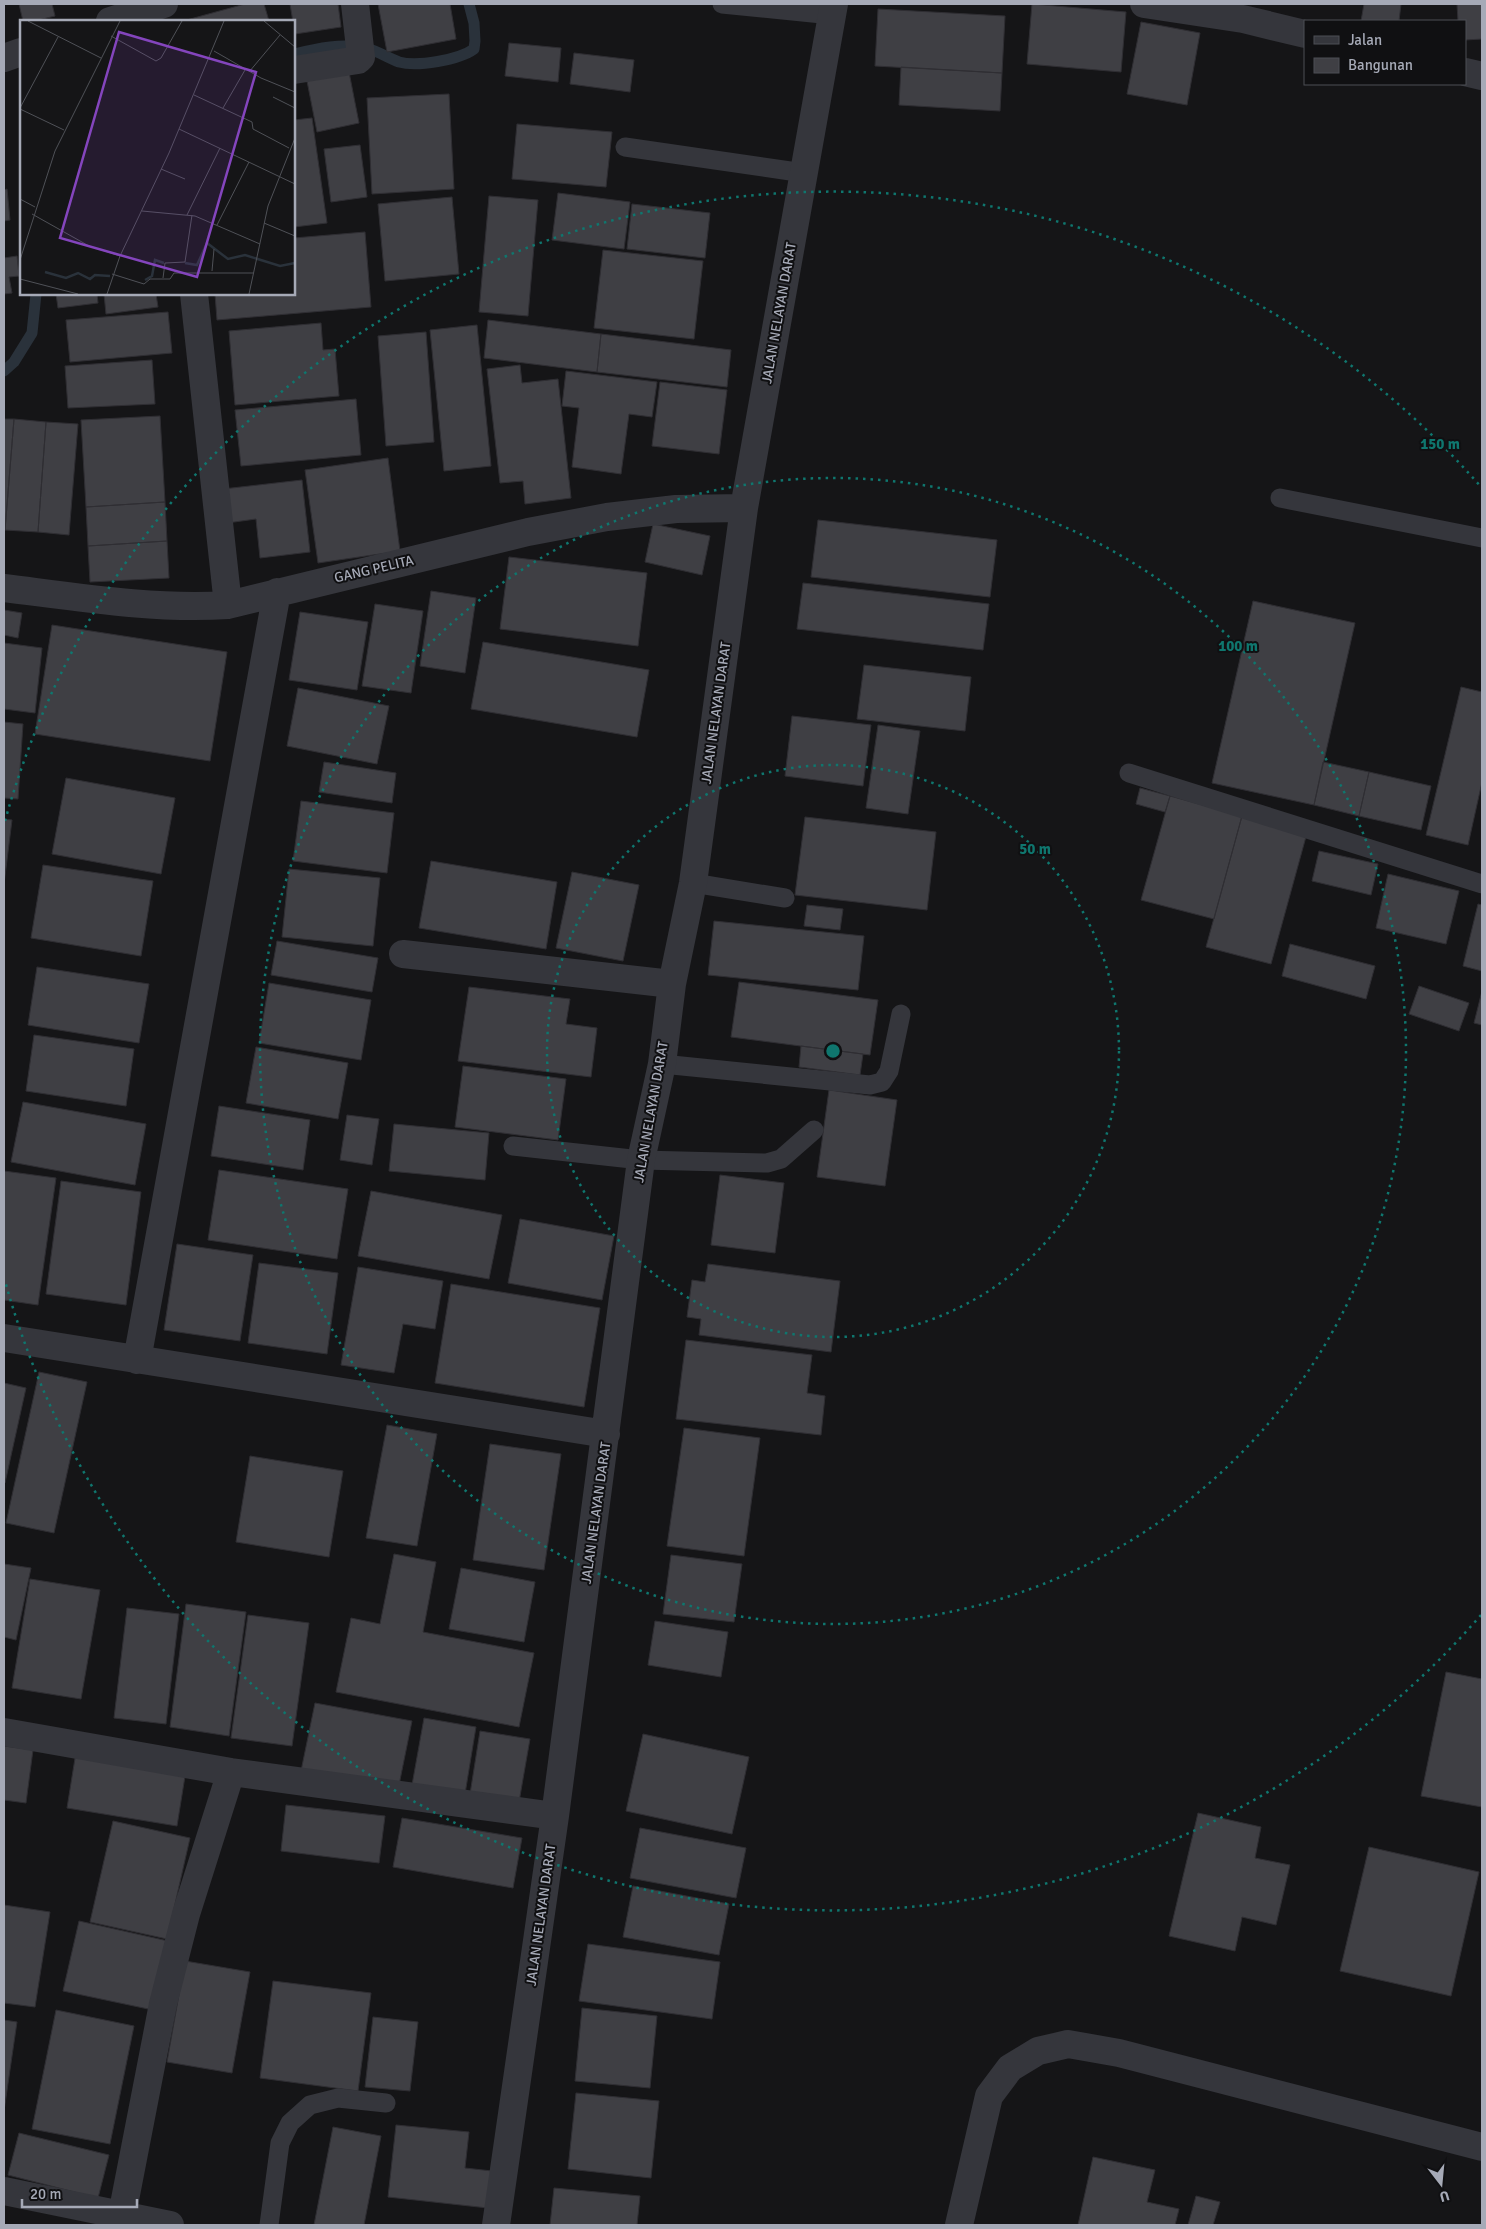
<svg xmlns="http://www.w3.org/2000/svg" width="1486" height="2229" font-family="Signika,sans-serif">
  <style>
    .lines { fill: none; stroke-linecap: round; stroke-linejoin: round }
    .stream { stroke: #2a323b; stroke-width: 11 }
    .building { fill: #3f3f44; stroke: #2f2e33 }
    .service { stroke: #35363c; stroke-width: 19 }
    .minor { stroke: #35363c; stroke-width: 28 }
    .ring { fill: none; stroke: #0f766e; stroke-width: 2.5; stroke-dasharray: 2.5 5 }
    .labels { text-anchor: middle; dominant-baseline: central; stroke-width: 4; stroke-linejoin: round; paint-order: stroke }
    .street-label { font-size: 14px; fill: #a6aab7; stroke: #101012 }
    .inset-river { fill: none; stroke: #2a323b; stroke-width: 2.5 }
    .inset-road { fill: none; stroke: #4f5157; stroke-width: 1 }
    .view { fill: #8445bd; fill-opacity: 0.15; stroke: #8445bd; stroke-width: 2.5 }
    .inset-edge { fill: none; stroke: #a6aab7; stroke-width: 2.5 }
    .centre { fill: #0f766e; stroke: #101012; stroke-width: 2.5 }
    .ring-label { font-size: 15px; text-anchor: middle; font-weight: bold; fill: #0f766e; stroke: #101012; stroke-width: 4; stroke-linejoin: round; paint-order: stroke }
  </style>
  <rect width="100%" height="100%" fill="#151517"/>
  <g class="lines">
    <path class="stream" d="M294 54C318 48 342 43 366 48 378 51 388 58 399 62 417 67 459 60 474 49L475 41 474 23 469 4
      M4 371 14 362 32 333 36 294"/>
  </g>
  <path class="building" d="M19 4H52L55 16 34 21H23Z
    M245 4H264L269 21H183Z
    M290 4H338L341 27 295 34Z
    M378 4H450L456 39 387 52Z
    M1032 4 1126 12 1121 72 1027 64Z
    M1364 4H1401L1399 21H1361Z
    M1457 4H1482V39L1465 40V21H1458Z
    M878 9 1005 16 1002 73 875 66Z
    M1141 22 1200 33 1187 105 1127 94Z
    M509 43 561 48 558 82 505 76Z
    M574 53 634 60 630 92 570 84Z
    M901 67 1002 73 1000 111 899 105Z
    M349 72 359 123 317 132 307 81Z
    M449 94 454 189 372 194 367 98Z
    M312 118 327 223 294 227V120Z
    M517 124 612 132 606 187 512 179Z
    M360 145 367 197 331 202 324 149Z
    M7 189 10 220 4 221V190Z
    M558 193 630 202 624 249 552 240Z
    M489 196 538 200 528 316 479 312Z
    M452 197 459 274 385 281 378 204Z
    M632 204 710 213 705 258 627 249Z
    M365 232 371 307 217 320 215 294H294V238Z
    M603 250 703 261 694 339 594 328Z
    M17 256 19 276 9 277 12 293 4 294V258Z
    M56 294H97L98 303 58 308Z
    M104 294H156L158 307 106 314Z
    M168 312 172 353 70 362 66 320Z
    M488 320 601 334 597 372 484 358Z
    M321 323 323 350 335 349 339 396 235 405 229 331Z
    M477 325 491 466 444 471 430 330Z
    M426 332 434 442 386 446 378 336Z
    M601 334 731 350 727 387 597 372Z
    M152 360 155 404 68 408 65 366Z
    M520 365 522 383 558 379 571 498 525 504 523 481 500 483 487 369Z
    M566 371 657 382 652 417 629 414 621 474 572 467 579 408 562 406Z
    M660 382 727 390 719 454 652 446Z
    M356 399 361 455 241 466 235 410Z
    M160 416 165 502 86 507 81 420Z
    M4 419H14L5 530H4Z
    M14 419 46 422 38 532 5 530Z
    M46 422 78 424 69 535 38 532Z
    M388 458 400 551 318 563 305 470Z
    M302 480 310 552 260 558 256 519 227 523 223 489Z
    M165 502 167 541 88 546 86 507Z
    M818 520 997 540 990 597 811 577Z
    M653 524 710 536 702 575 645 562Z
    M167 541 169 578 90 582 88 546Z
    M509 557 647 573 638 646 500 629Z
    M803 583 989 604 983 650 797 629Z
    M431 591 476 598 465 673 420 666Z
    M1253 601 1355 623 1314 805 1212 783Z
    M375 604 423 611 411 693 362 686Z
    M4 610 22 613 18 638 4 635Z
    M300 612 368 622 357 690 289 680Z
    M52 625 227 652 210 761 35 734Z
    M483 642 649 670 637 737 471 709Z
    M4 643 42 648 35 713 4 709Z
    M864 665 971 677 965 731 857 719Z
    M1461 687 1482 692V782L1468 845 1426 835Z
    M298 688 389 706 377 764 287 746Z
    M792 716 871 725 863 786 785 776Z
    M4 722 23 724 18 799 4 798Z
    M878 725 920 731 908 814 866 808Z
    M324 762 396 773 392 803 319 792Z
    M1323 762 1369 772 1359 816 1314 805Z
    M1369 772 1431 786 1421 830 1359 816Z
    M66 778 175 798 161 874 52 854Z
    M1140 788 1170 796 1165 812 1136 804Z
    M1170 796 1242 816 1214 919 1141 900Z
    M301 801 394 813 387 873 293 861Z
    M1242 816 1307 833 1271 964 1206 947Z
    M805 817 936 832 927 910 795 895Z
    M4 819 12 820 4 884Z
    M1319 851 1378 864 1371 895 1312 881Z
    M431 861 557 882 546 949 419 928Z
    M43 865 153 881 141 956 31 938Z
    M289 869 380 878 373 946 282 937Z
    M572 872 639 885 623 961 556 948Z
    M1388 874 1459 891 1446 944 1376 928Z
    M1478 904 1482 905V971L1463 966Z
    M807 905 843 909 840 930 804 926Z
    M714 921 864 936 858 990 708 975Z
    M277 941 378 958 372 992 271 975Z
    M1290 944 1375 966 1366 999 1282 976Z
    M37 967 149 984 139 1043 28 1025Z
    M739 982 878 1000 870 1055 731 1037Z
    M269 983 371 1000 361 1060 259 1043Z
    M1419 986 1469 1003 1459 1031 1409 1014Z
    M469 987 570 999 566 1024 597 1028 591 1077 458 1061Z
    M1482 991V1025L1474 1023Z
    M34 1035 134 1049 126 1106 26 1091Z
    M801 1046 863 1054 860 1075 799 1067Z
    M256 1047 348 1063 338 1119 246 1103Z
    M463 1066 566 1079 558 1140 455 1127Z
    M829 1090 897 1100 885 1186 817 1177Z
    M23 1102 146 1124 135 1185 11 1162Z
    M219 1106 310 1120 303 1170 211 1156Z
    M347 1115 379 1119 372 1165 340 1160Z
    M394 1124 489 1133 485 1180 389 1171Z
    M219 1170 348 1189 337 1259 208 1240Z
    M4 1171 56 1178 38 1305 4 1300Z
    M720 1175 784 1183 775 1253 711 1245Z
    M61 1181 141 1192 126 1305 46 1294Z
    M371 1191 502 1215 489 1279 358 1256Z
    M520 1219 614 1236 602 1300 508 1283Z
    M177 1244 253 1255 240 1341 164 1330Z
    M259 1263 338 1273 327 1354 248 1343Z
    M708 1264 840 1281 831 1352 699 1335 701 1319 687 1317 692 1280 705 1282Z
    M358 1267 443 1281 435 1329 403 1324 394 1373 341 1365Z
    M451 1284 600 1308 584 1407 435 1383Z
    M686 1340 812 1355 807 1393 825 1396 821 1435 676 1419Z
    M39 1372 87 1382 54 1533 6 1523Z
    M4 1383 26 1388 5 1483H4Z
    M387 1425 437 1434 417 1546 366 1538Z
    M684 1428 760 1438 744 1556 667 1546Z
    M490 1444 561 1454 544 1570 473 1560Z
    M250 1456 343 1471 329 1557 236 1542Z
    M394 1554 436 1562 423 1632 534 1653 519 1727 336 1692 351 1618 380 1624Z
    M671 1555 742 1564 734 1622 663 1614Z
    M4 1564 31 1568 16 1640 4 1637Z
    M461 1568 535 1582 524 1642 449 1629Z
    M30 1579 100 1590 81 1699 12 1688Z
    M186 1604 246 1612 229 1736 170 1727Z
    M127 1608 179 1614 166 1724 114 1718Z
    M248 1615 309 1623 292 1746 231 1738Z
    M655 1621 728 1632 721 1677 648 1665Z
    M1446 1672 1482 1679V1807L1421 1796Z
    M315 1703 412 1721 398 1790 301 1771Z
    M424 1718 476 1727 465 1794 412 1785Z
    M480 1731 530 1739 519 1802 470 1794Z
    M643 1734 749 1757 732 1834 626 1811Z
    M4 1746 33 1750 26 1803 4 1800Z
    M76 1752 186 1770 177 1826 67 1808Z
    M286 1805 385 1816 379 1863 281 1851Z
    M1198 1813 1261 1827 1255 1858 1290 1865 1276 1925 1242 1917 1235 1951 1169 1936Z
    M402 1818 522 1838 513 1888 393 1867Z
    M113 1821 190 1838 167 1939 90 1922Z
    M640 1828 746 1848 736 1898 630 1878Z
    M1369 1847 1479 1872 1451 1996 1340 1971Z
    M633 1886 729 1904 719 1955 623 1937Z
    M4 1905 50 1912 35 2007 4 2003Z
    M79 1921 168 1941 153 2010 63 1991Z
    M588 1944 720 1962 712 2019 579 2001Z
    M185 1961 250 1972 232 2073 167 2062Z
    M273 1981 371 1993 358 2091 260 2078Z
    M582 2008 657 2016 650 2088 575 2081Z
    M56 2010 134 2026 110 2144 32 2129Z
    M373 2017 418 2022 410 2091 365 2087Z
    M4 2020 17 2022 4 2111Z
    M576 2093 659 2101 651 2178 568 2169Z
    M396 2125 469 2132 465 2168 492 2171 488 2208 388 2197Z
    M333 2127 381 2136 364 2225H314Z
    M19 2133 109 2155 98 2198 8 2175Z
    M1093 2157 1155 2170 1147 2202 1179 2209 1175 2225H1078Z
    M554 2188 640 2196 637 2225H550Z
    M1196 2196 1220 2202 1213 2225H1188Z"/>
  <g class="lines">
    <path class="service" d="M722 4 832 15
      M625 147 804 173
      M1280 498 1482 538
      M1129 773 1482 884
      M693 883 785 898
      M662 1064 870 1085 882 1082 889 1071 901 1014
      M513 1146 641 1160 767 1163 781 1159 814 1130
      M269 2225 280 2143 290 2123 310 2105 338 2098 386 2103"/>
    <path class="minor" d="M1144 4 1243 19 1305 34
      M110 21 164 4
      M4 58 21 52
      M294 70 358 60 361 57 355 4
      M1465 72 1482 76
      M194 294 228 605
      M4 588C76 597 156 610 228 605L528 532 607 517 676 509 744 508
      M403 954 672 984
      M4 1338 606 1434
      M137 1360 277 592
      M4 1732 231 1772 555 1816
      M4 2191 170 2225
      M122 2215 163 2004 186 1914 231 1772
      M496 2225 555 1816 641 1160 662 1064 672 984 693 883 744 508 834 4
      M959 2225 989 2096 1010 2068 1038 2051 1068 2044 1119 2053 1482 2147"/>
  </g>
  <g class="ring">
    <circle cx="833" cy="1051" r="286"/>
    <circle cx="833" cy="1051" r="573"/>
    <path d="M1481 1615A859 859 0 0 1 5 1281M5 821A859 859 0 0 1 1481 487"/>
  </g>
  <g class="labels">
    <g class="street-label">
      <text transform="translate(779 313) rotate(-80)">JALAN NELAYAN DARAT</text>
      <text transform="translate(374 569) rotate(-13)">GANG PELITA</text>
      <text transform="translate(716 713) rotate(-82)">JALAN NELAYAN DARAT</text>
      <text transform="translate(651 1112) rotate(-80)">JALAN NELAYAN DARAT</text>
      <text transform="translate(596 1513) rotate(-82)">JALAN NELAYAN DARAT</text>
      <text transform="translate(541 1915) rotate(-82)">JALAN NELAYAN DARAT</text>
    </g>
  </g>
  <g transform="translate(20 20)">
    <rect width="275" height="275" fill="#151517"/>
    <path class="inset-river" d="M165 243 177 245 187 223 208 239 225 235 260 246 275 243M25 252 46 258 58 253 70 259 75 255 90 256M125 260 132 256 135 240 144 243"/>
    <path class="inset-road" d="M8 1 81 38M244 1 275 27M91 16 136 41 141 38 162 1M194 31 241 58 275 72M229 52 260 15M174 75 232 102 233 109 269 128M253 77 275 88M0 88 38 17M203 88 225 50M0 89 44 110M159 109 275 164M141 149 165 159M0 179 15 187M122 191 175 196 240 224M12 194 69 226 100 236M167 195 200 128M244 203 275 216M197 205 229 142M0 240 35 131 100 1M192 251 194 229M92 254 124 264 130 259H150L154 253H234M143 258 145 243 165 242 172 195M0 259 58 274M87 274 100 236 149 133 204 1M229 274 248 186 275 118"/>
    <path class="view" d="M99 12 236 52 177 257 40 218Z"/>
    <rect width="275" height="275" class="inset-edge"/>
  </g>
  <circle cx="833" cy="1051" r="8" class="centre"/>
  <g class="ring-label">
    <text x="1440" y="449">150 m</text>
    <text x="1238" y="651">100 m</text>
    <text x="1035" y="854">50 m</text>
  </g>
  <rect width="1486" height="2229" fill="none" stroke="#a6aab7" stroke-width="10"/>
  <rect x="1304" y="20" width="162" height="65" fill="#101012" stroke="#4c4e54"/>
  <rect x="1314" y="36" width="25" height="8" fill="#35363c" stroke="#4c4e54"/>
  <text x="1348" y="45" font-size="15" fill="#a6aab7">Jalan</text>
  <rect x="1314" y="58" width="25" height="15" fill="#3f3f44" stroke="#4c4e54"/>
  <text x="1348" y="70" font-size="15" fill="#a6aab7">Bangunan</text>
  <g transform="translate(1441 2184) rotate(164)" stroke="#101012" stroke-width="4" paint-order="stroke">
  <path d="M0-4L9 19L0 12L-9 19Z" fill="#a6aab7"/>
  <text y="-8" font-size="14" font-weight="bold" text-anchor="middle" fill="#a6aab7">U</text>
  </g>
  <path d="M22 2199v8h115v-8" fill="none" stroke="#a6aab7" stroke-width="2.5"/>
  <text x="30" y="2199" font-size="15" fill="#a6aab7" stroke="#101012" stroke-width="4" paint-order="stroke">20 m</text>
</svg>
